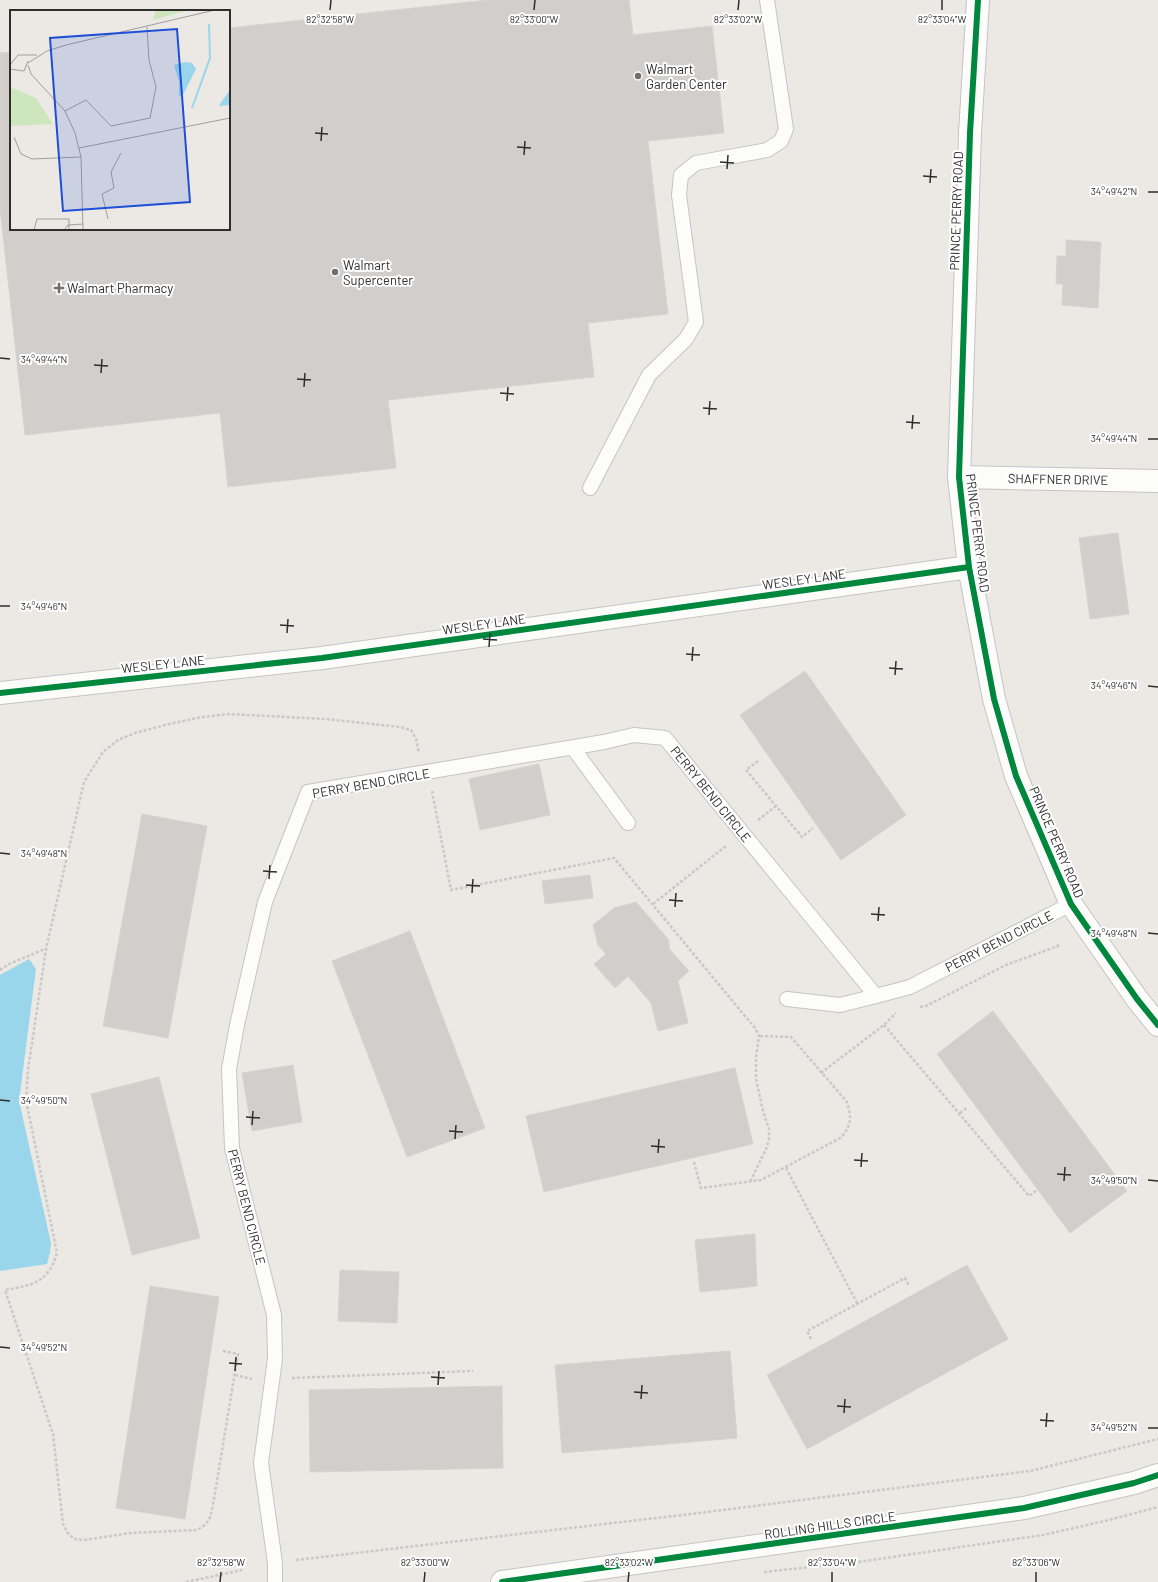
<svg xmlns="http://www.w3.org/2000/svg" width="1158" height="1582" font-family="Barlow,sans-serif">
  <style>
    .water { fill: #99d6ec }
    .building { fill: #d1cecb; stroke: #d7d4d0 }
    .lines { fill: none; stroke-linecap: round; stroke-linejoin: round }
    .lane-casing { stroke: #c5c4c5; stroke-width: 16 }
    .street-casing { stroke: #c5c4c5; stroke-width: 24 }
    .secondary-casing { stroke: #c5c4c5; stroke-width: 24 }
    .path { stroke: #c9c9c8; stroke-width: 2.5; stroke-dasharray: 3 2; stroke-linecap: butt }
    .lane { stroke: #fcfcfb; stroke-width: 14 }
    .street { stroke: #fcfcfb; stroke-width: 22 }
    .secondary { stroke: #fcfcfb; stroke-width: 22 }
    .cycleway-casing { stroke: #fff; stroke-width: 8 }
    .cycleway { stroke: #00873e; stroke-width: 6 }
    .ticks { fill: none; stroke: #2e2e2e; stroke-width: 1.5 }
    .poi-dot { fill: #706f6e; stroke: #fff; stroke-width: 1.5 }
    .labels { text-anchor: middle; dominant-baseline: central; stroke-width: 4; stroke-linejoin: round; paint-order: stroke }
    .poi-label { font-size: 13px; fill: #2e2e2e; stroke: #fff; text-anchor: start }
    .street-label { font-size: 13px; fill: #2e2e2e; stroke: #fff }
    .inset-river { fill: none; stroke: #99d6ec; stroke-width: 2 }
    .inset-road { fill: none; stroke: #a09e9b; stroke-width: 1 }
    .view { fill: #1d4ed8; fill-opacity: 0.15; stroke: #1d4ed8; stroke-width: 2 }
    .inset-edge { fill: none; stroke: #2e2e2e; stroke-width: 2 }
    .ticks-label { font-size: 10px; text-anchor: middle; fill: #2e2e2e; stroke: #fff; stroke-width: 4; stroke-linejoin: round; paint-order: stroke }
  </style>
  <rect width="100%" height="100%" fill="#ece8e4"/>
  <path class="water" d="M29 959 36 969 19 1101 51 1243 50 1252 47 1264 0 1271V975Z"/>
  <path class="building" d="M487 0H629L633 35 712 26 724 133 648 141 668 314 588 323 594 377 388 400 396 468 228 487 220 413 25 435 0 208V53L11 52V229H229V28Z
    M1066 240 1101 242 1098 308 1062 305 1063 284H1056L1057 256H1066Z
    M1118 533 1129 614 1090 619 1079 538Z
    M805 671 906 815 841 860 740 715Z
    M539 764 550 815 480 830 469 779Z
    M142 814 207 826 168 1038 103 1026Z
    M590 875 593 898 545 904 542 881Z
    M636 902 668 939 670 950 689 971 678 981 688 1023 658 1031 651 1003 628 976 615 988 594 964 606 954 598 945 593 925 614 908Z
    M410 931 485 1128 407 1157 332 961Z
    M993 1011 1127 1191 1070 1233 937 1054Z
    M293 1065 302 1122 252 1131 242 1073Z
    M735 1068 753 1144 544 1192 526 1116Z
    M159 1077 200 1238 132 1255 91 1094Z
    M755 1234 757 1286 700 1292 695 1240Z
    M967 1265 1008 1339 807 1449 767 1375Z
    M340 1270 399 1272 397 1323 338 1321Z
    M150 1286 219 1297 185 1519 116 1508Z
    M730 1351 737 1438 562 1453 555 1365Z
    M502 1386 503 1468 310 1472 309 1390Z"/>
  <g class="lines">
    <g class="lane-casing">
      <path id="lane" d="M590 488 649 375 686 339 696 322 679 195 681 175 696 163 767 150 781 141 786 129 767 0
        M573 748 628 823
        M787 999 840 1005 876 996
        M275 1582V1563L261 1463 275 1359 274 1315 232 1148 229 1069 237 1025 265 902 308 792 604 742 634 735 665 738 876 996 910 987 1071 904"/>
    </g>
    <g class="street-casing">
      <path id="street" d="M959 477 1158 481
        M0 693 322 658 969 567"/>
    </g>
    <g class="secondary-casing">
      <path id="secondary" d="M978 0 970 133 959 477 969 567 994 699 1016 776 1071 904 1137 999 1158 1025
        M502 1582 1024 1508 1134 1483 1158 1475"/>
    </g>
    <path class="path" d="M758 761 746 770 802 837 813 828
      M432 791 451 890 614 858 755 1028 759 1036 756 1057V1079L763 1111 769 1129V1139L767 1147 750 1182
      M758 820 776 806
      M653 904 726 846
      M0 970 9 964 45 949
      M920 1007 926 1006 1006 965 1058 946 1057 943
      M884 1025 1029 1196 1036 1191
      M821 1073 884 1025 896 1013
      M960 1113 967 1108
      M694 1162 701 1188 761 1180 842 1137C851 1124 852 1118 847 1102L791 1037 759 1036
      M786 1168 857 1303
      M811 1339 807 1331 905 1278 909 1286
      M223 1351 238 1354 213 1505C210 1518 210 1523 197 1530L130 1533 84 1540 74 1539 68 1533 63 1524 53 1434 5 1290C33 1285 48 1283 57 1253L26 1100 28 1070 46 949 84 782 103 752 118 740 135 733 169 724 202 717 229 714 326 719 400 727 411 730 416 739 419 753
      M235 1375 252 1379
      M292 1378 473 1371
      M296 1560 699 1513 1030 1471 1158 1439
      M764 1572 865 1561 1043 1535 1109 1520 1158 1507
      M186 1582 242 1570"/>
    <use href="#lane" class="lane"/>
    <use href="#street" class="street"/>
    <use href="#secondary" class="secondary"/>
    <g class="cycleway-casing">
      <path id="cycleway" d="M978 0 970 133 959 477 969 567 994 699 1016 776 1071 904 1137 999 1158 1025
        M0 693 322 658 969 567
        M502 1582 1024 1508 1134 1483 1158 1475"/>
    </g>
    <use href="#cycleway" class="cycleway"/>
  </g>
  <path class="ticks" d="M330 10 331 0M534 10 535 0M738 10 739 0M942 10V0M315 133 328 134M321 141 322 127M517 147 531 148M524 155 525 141M720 162 734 163M727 169 728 155M923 176 937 177M930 183 931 169M1148 192H1158M0 358 10 359M94 365 108 366M101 373 102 359M297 379 311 380M304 387 305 373M500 393 514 394M507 401 508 387M703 408 717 409M709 415 710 401M906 422 920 423M912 429 913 415M1148 439H1158M0 606H10M280 625 294 626M287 633 288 619M483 639 497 640M489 647 490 633M686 654 700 655M692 661 693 647M889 668 903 669M895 675 896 661M1148 686 1158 687M0 853 10 854M263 871 277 872M269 879 270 865M466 885 480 886M472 893 473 879M669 900 683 901M675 907 676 893M871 914 885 915M878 921 879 907M1148 933 1158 934M0 1100 10 1101M246 1117 260 1118M252 1125 253 1111M449 1131 463 1132M455 1139 456 1125M651 1146 665 1147M658 1153 659 1139M854 1160 868 1161M861 1167 862 1153M1057 1174 1071 1175M1148 1180 1158 1181M1064 1181 1065 1167M0 1347 10 1348M229 1363 242 1364M235 1371 236 1357M431 1377 445 1378M438 1385 439 1371M634 1392 648 1393M641 1399 642 1385M837 1406 851 1407M844 1413 845 1399M1040 1420 1054 1421M1046 1427 1047 1413M1148 1428H1158M220 1582 221 1572M424 1582 425 1572M628 1582 629 1572M832 1582V1572M1036 1582V1572"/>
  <g class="poi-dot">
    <circle cx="638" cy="76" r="4"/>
    <circle cx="335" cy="272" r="4"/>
    <path d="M57 282h4v4h4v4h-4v4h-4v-4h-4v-4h4z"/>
  </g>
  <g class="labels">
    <g class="poi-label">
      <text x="646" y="69">Walmart<tspan x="646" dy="15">Garden Center</tspan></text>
      <text x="343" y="265">Walmart<tspan x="343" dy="15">Supercenter</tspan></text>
      <text x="67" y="288">Walmart Pharmacy</text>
    </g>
    <g class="street-label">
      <text transform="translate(956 211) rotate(-88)">PRINCE PERRY ROAD</text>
      <text transform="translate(1058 479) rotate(1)">SHAFFNER DRIVE</text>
      <text transform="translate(978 533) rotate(83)">PRINCE PERRY ROAD</text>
      <text transform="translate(804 579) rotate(-8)">WESLEY LANE</text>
      <text transform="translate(484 624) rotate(-8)">WESLEY LANE</text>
      <text transform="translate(163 664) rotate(-6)">WESLEY LANE</text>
      <text transform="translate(371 783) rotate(-10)">PERRY BEND CIRCLE</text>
      <text transform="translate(711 794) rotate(51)">PERRY BEND CIRCLE</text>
      <text transform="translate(1057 842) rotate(67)">PRINCE PERRY ROAD</text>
      <text transform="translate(999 941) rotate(-27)">PERRY BEND CIRCLE</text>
      <text transform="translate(247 1207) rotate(76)">PERRY BEND CIRCLE</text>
      <text transform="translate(830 1525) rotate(-8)">ROLLING HILLS CIRCLE</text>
    </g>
  </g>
  <g transform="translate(10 10)">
    <rect width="220" height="220" fill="#ece8e4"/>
    <path d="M146 0H179L143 10ZM0 77 26 88 43 114 0 116Z" fill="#cee6be"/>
    <path d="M175 52 182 53 186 59 174 83 169 87V72L164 55ZM220 80V95L209 96 212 91Z" fill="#99d6ec"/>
    <path class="inset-river" d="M182 98 200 48 199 14"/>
    <path class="inset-road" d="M18 53 37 41 56 35 205 0M0 55 8 45H27M18 55 21 64 55 101 65 123 71 147 73 220M0 59 14 61 18 51M55 101 76 90 101 116 140 108 146 77 139 50 137 17M4 127 11 144 22 149 71 147M69 138 220 108M98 209 92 184 104 178 101 162 111 143M55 219 58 215 73 214M24 220 27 209H59V220"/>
    <path class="view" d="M167 19 180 192 53 201 40 28Z"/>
    <rect width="220" height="220" class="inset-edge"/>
  </g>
  <g class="ticks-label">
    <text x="330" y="23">82°32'58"W</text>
    <text x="534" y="23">82°33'00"W</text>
    <text x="738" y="23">82°33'02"W</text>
    <text x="942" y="23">82°33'04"W</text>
    <text x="1114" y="195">34°49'42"N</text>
    <text x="44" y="363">34°49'44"N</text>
    <text x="1114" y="442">34°49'44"N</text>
    <text x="44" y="610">34°49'46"N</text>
    <text x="1114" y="689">34°49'46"N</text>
    <text x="44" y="857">34°49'48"N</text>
    <text x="1114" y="937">34°49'48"N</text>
    <text x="44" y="1104">34°49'50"N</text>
    <text x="1114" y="1184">34°49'50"N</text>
    <text x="44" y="1351">34°49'52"N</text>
    <text x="1114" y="1431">34°49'52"N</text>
    <text x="221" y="1566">82°32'58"W</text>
    <text x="425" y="1566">82°33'00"W</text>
    <text x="629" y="1566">82°33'02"W</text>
    <text x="832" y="1566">82°33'04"W</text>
    <text x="1036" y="1566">82°33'06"W</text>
  </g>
</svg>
